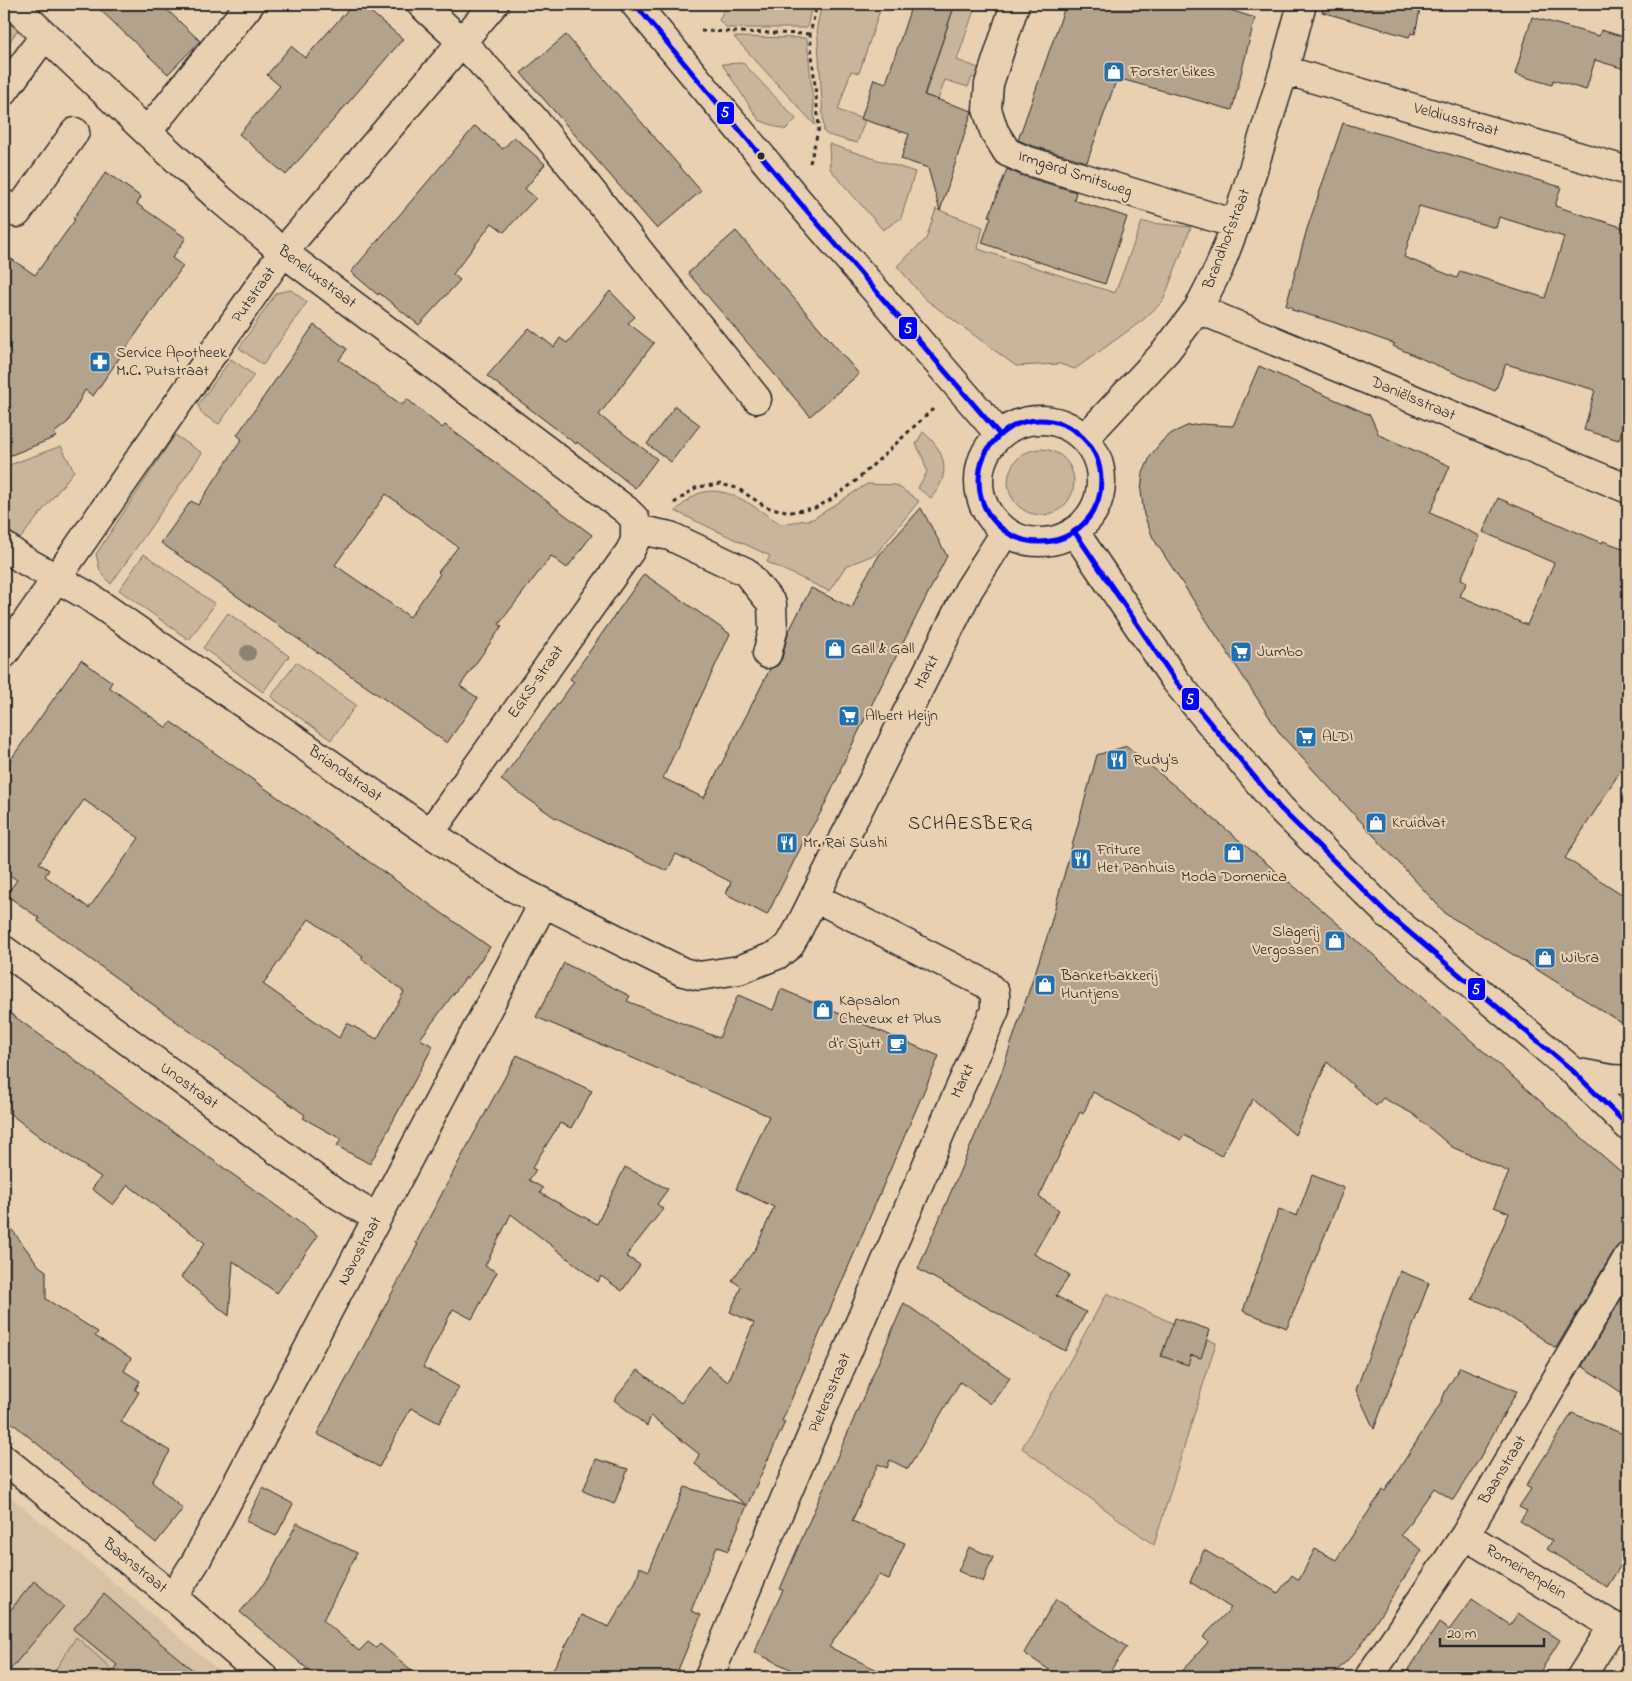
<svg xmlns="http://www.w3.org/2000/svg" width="1632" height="1681" font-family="'Indie Flower',sans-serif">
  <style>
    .built { fill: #d8c2a6 }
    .green { fill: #c9b59b; stroke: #7a7063 }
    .building { fill: #b3a28c; stroke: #2b2b2b; fill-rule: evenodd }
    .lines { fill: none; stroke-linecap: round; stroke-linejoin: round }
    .minor-casing { stroke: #2b2b2b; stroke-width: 31 }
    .path { stroke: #2b2b2b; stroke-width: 3; stroke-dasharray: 4 4; stroke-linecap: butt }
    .minor { stroke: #e8d0b1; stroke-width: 28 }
    .bus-1-casing { stroke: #e8d0b1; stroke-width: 9 }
    .bus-1 { stroke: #00f; stroke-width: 5 }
    .tree { fill: #8d8171 }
    .bus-dot { fill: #2b2b2b; stroke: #e8d0b1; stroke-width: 2 }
    .labels { text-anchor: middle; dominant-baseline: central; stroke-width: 4.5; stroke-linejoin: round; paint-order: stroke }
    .poi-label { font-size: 16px; fill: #2b2b2b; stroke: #e8d0b1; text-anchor: start }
    .street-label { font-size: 16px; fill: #2b2b2b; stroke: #e8d0b1 }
    .quarter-label { font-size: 19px; letter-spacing: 1px; fill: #2b2b2b; stroke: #e8d0b1 }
    .line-badge { stroke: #e8d0b1; stroke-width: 2 }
    .badge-label { font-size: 14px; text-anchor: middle; font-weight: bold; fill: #fff }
  </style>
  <rect width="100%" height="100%" fill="#e8d0b1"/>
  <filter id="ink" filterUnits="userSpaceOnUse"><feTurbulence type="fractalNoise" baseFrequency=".02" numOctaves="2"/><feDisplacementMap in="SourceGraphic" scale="10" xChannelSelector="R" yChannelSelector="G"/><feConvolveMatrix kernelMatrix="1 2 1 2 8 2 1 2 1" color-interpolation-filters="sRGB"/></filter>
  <g filter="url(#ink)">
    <path class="built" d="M4 1491 227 1677H4Z"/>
    <path class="green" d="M727 4H812L807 28H727L719 20Z
      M822 4H882L859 73 851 71 838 110 865 120 857 143 828 135 824 132 817 26Z
      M955 4H976L957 60 981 69 978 79 972 77 968 87 945 80 938 100 925 95Z
      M4 7 20 27 4 49Z
      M734 37 807 38 815 125Z
      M743 63 796 119 785 130 759 120 722 64Z
      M829 144 915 172 901 218 883 230 830 169Z
      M936 209 983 227 978 249 1115 293 1142 222 1191 227 1163 301 1143 320 1075 369 1060 364 1016 366 925 299 897 266 926 239Z
      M291 290 307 302 263 365 239 348 276 293Z
      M231 359 254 375 219 424 202 414 198 405Z
      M923 432C946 451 952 474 931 498L918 488 927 472 923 458 916 444Z
      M175 435 202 453 111 584 100 571 96 554Z
      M61 446 74 471 20 539 4 527V467Z
      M1008 482a33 33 0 1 1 66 0a33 33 0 1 1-66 0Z
      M867 484 896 485 919 501 876 554 846 566 829 591 767 562 770 556 675 511C682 506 691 496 700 493 730 484 757 510 781 524L813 519Z
      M144 554 215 604 189 640 119 590Z
      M228 613 289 656 263 692 203 648Z
      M296 662 356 705 331 740 271 697Z
      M1107 1293 1216 1343 1154 1545 1022 1448Z
      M76 1637 121 1677H51Z"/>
    <path class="building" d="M94 4H161L200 41 168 74Z
      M353 4H361L403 39 286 175 239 134 280 86 267 75 291 46 305 58Z
      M912 4H955L924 95 972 111 940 211 928 168 901 159 909 134 861 119 874 79 886 83Z
      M1066 4H1229L1227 9 1255 18 1232 110 1117 78 1087 162 1030 145 1018 140Z
      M1323 4H1421L1415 34 1411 33 1409 37 1322 12Z
      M1532 17 1599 36 1601 30 1628 38V70L1595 60 1586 90 1553 80 1552 85 1515 74Z
      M566 35 701 191 657 229 521 73Z
      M1343 123 1561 187 1555 206 1628 229V409L1619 440 1584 430 1595 390 1506 364 1495 391 1393 346 1395 344 1333 322 1292 310V307L1286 306 1307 229ZM1419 206 1496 228 1499 217 1564 237 1545 298 1460 271 1457 278 1404 257Z
      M475 126 503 149 514 137 545 164 525 189 536 198 504 232 492 223 453 274 460 280 419 325 379 293 378 295 351 272Z
      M1007 169 1020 175 1076 192 1074 200 1127 217 1105 284 982 243 991 217 989 216Z
      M106 172 141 197 137 204 186 238 172 258 183 266 93 396 85 390 68 422 54 433 56 437 4 458V254L35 275 75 220 73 219Z
      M736 231 859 374 810 416 688 273Z
      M610 291 635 317 628 323 654 343 599 415 657 459 635 488 577 442 576 444 487 376 529 328 554 347 560 338 567 343Z
      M314 325 347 349 339 360 402 405 407 399 442 428 445 425 592 535 567 568 551 556 499 624 502 626 460 686 478 698 447 743 161 543 191 501 198 505 242 439 237 435ZM386 494 458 547 438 572 440 574 410 617 335 565Z
      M1259 366 1370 415 1379 435 1450 466 1430 513 1480 536 1461 579 1467 582 1460 596 1527 625 1554 563 1483 532 1498 498 1602 543 1603 541 1628 550V759L1565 858 1628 898V1027L1477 932 1447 915 1281 735 1153 538 1144 515 1141 491 1143 473 1151 455 1162 441 1172 433 1187 426 1201 424 1233 426Z
      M675 406 700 425 671 462 647 444Z
      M921 508 947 556 870 708 840 770 841 771 821 812 805 839 767 915 726 894 731 882 676 854 667 871 554 817 501 780 574 682 570 679 644 574 730 634 663 778 704 798 770 669 778 665 782 658 788 633 811 588 852 608 864 580 880 554Z
      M81 660 112 682 109 687 167 728 171 722 490 947 468 978 466 977 420 1039 433 1046 370 1164 337 1146 341 1139 303 1118 305 1115 38 921 39 918 6 895 17 880 4 871V769ZM84 800 139 838 89 908 45 876 49 870 39 863ZM309 919 363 956 361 958 404 992 377 1039 347 1023 339 1038 263 984Z
      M1127 746 1321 909 1628 1178V1241L1621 1243 1615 1249 1556 1348 1498 1309 1472 1299 1509 1213 1494 1207 1509 1172 1452 1147 1413 1114 1383 1098 1376 1106 1327 1062 1295 1135 1253 1099 1221 1156 1184 1135 1181 1140 1093 1092 1083 1114 1080 1112 1039 1197 1059 1210 1034 1254 1070 1275 1056 1296 1086 1312 1065 1351 918 1269 1000 1077 1047 937 1097 755Z
      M564 963 630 996 627 1001 719 1038 738 995 773 1010 781 989 939 1056 782 1421 785 1422 745 1510 728 1551 717 1546 691 1611 701 1615 675 1677H549L582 1615 609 1627 636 1581 640 1567 649 1571 685 1487 746 1505 695 1464 699 1454 651 1416 647 1426 614 1400 638 1370 681 1403 708 1366 728 1382 754 1323 730 1312 741 1287 732 1280 756 1248 774 1207 736 1189 769 1116 536 1017Z
      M4 1009 318 1236 277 1293 233 1261 229 1316 181 1277 205 1243 128 1185 113 1205 92 1189 101 1177 40 1137 4 1109Z
      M517 1055 592 1091 571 1128 560 1123 532 1168 536 1170 529 1180 543 1188 540 1193 597 1224 625 1167 668 1189 657 1204 663 1209 626 1256 640 1265 622 1291 601 1276 598 1282 511 1214 485 1266 497 1272 472 1319 453 1309 423 1367 459 1387 439 1423 411 1408 379 1467 317 1434 418 1244 416 1243 457 1165Z
      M1312 1175 1344 1188 1287 1328 1243 1311 1279 1209 1297 1216Z
      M4 1219 39 1266 46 1271V1299L98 1332 95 1336 131 1358 124 1371 140 1381 135 1390 139 1392 121 1422 170 1451 152 1482 183 1509 156 1543 4 1416Z
      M1400 1271 1429 1283 1374 1429 1356 1390Z
      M1628 1287V1397L1582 1366Z
      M904 1303 1010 1378 991 1404 960 1382 908 1469 890 1460 887 1468 878 1464 852 1521 905 1543 889 1579 879 1575 829 1647 892 1677H807L754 1652 783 1590 780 1589Z
      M1175 1318 1210 1330 1201 1358 1191 1355 1188 1365 1161 1356Z
      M1460 1367 1517 1391 1478 1461 1453 1500 1434 1488 1401 1535 1422 1550 1359 1648 1331 1677H1177L1208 1642 1203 1637 1231 1608 1190 1582 1204 1550 1278 1593 1292 1575 1299 1580 1315 1549 1336 1560 1383 1490 1385 1491 1441 1403 1445 1392Z
      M1572 1413 1628 1436V1554L1607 1587 1547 1549 1552 1541 1520 1521 1527 1511 1519 1507 1531 1489 1526 1486Z
      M596 1459 628 1469 614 1504 583 1491Z
      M263 1488 293 1504 276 1536 246 1521Z
      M297 1523 357 1553 323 1620 359 1651 368 1642 376 1648 380 1644 420 1677H317L240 1612 269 1577Z
      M969 1547 993 1557 983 1582 958 1571Z
      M34 1581 64 1606 4 1677V1618Z
      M104 1594 152 1636 201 1677H106L117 1665 73 1629Z
      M1056 1599 1127 1647 1106 1677H1060L1024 1653Z
      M1472 1599 1510 1625 1518 1613 1560 1640 1537 1677H1404L1439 1623 1449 1630Z"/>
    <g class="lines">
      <g class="minor-casing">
        <path id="minor" d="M12 4 147 132 220 199 283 252 626 510 635 519V541L630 551 430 833
          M421 4 461 41 533 118 757 399
          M635 4 801 204 1000 435
          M1015 4 989 84 987 109 994 131 1007 152 1025 160 1236 224
          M1284 70 1628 171
          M4 91 45 35
          M147 132 250 4
          M4 204 17 213 75 132
          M1198 309 1628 489
          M979 481a61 61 0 1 1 122 0a61 61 0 1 1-122 0Z
          M1085 438 1166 351 1198 309 1219 268 1236 224 1284 70 1302 4
          M636 529 670 536 746 572 772 604 773 631 767 654
          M1074 531 1175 680 1280 808 1390 916 1574 1072 1628 1126
          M4 546 22 559 88 596 430 833 508 885 683 972 699 976 739 970 777 955 789 946 797 932 969 589 1006 531
          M4 654 283 252 494 4
          M4 950 335 1193 377 1218
          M1574 1072 1611 1079 1628 1080
          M4 1459 173 1597 264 1677
          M1465 1535 1613 1626
          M173 1597 196 1561 543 904
          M709 1677 951 1108 995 1010V993L986 984 814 897
          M1369 1677 1465 1535 1628 1257
          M1581 1677 1613 1626 1628 1630"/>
      </g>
      <path class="path" d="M701 31 810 34
        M810 163 819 127 810 34 817 4
        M674 503 697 487 720 484 737 488 766 507 791 512 815 508 832 499 857 480 935 407"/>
      <use href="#minor" class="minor"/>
      <g class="bus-1-casing">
        <path id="bus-1" d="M635 4 801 204 1000 435
          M979 481a61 61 0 1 1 122 0a61 61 0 1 1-122 0Z
          M1074 531 1175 680 1280 808 1390 916 1574 1072 1628 1126"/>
      </g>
      <use href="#bus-1" class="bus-1"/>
    </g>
    <circle class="tree" cx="248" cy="653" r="8"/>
  </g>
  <defs>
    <g id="shop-square" transform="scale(1.125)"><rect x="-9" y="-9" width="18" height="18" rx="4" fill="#1f6fb2" stroke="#e8d0b1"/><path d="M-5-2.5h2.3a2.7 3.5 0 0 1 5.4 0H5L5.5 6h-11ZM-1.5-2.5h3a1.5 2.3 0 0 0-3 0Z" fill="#fff"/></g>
    <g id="pharmacy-square" transform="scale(1.125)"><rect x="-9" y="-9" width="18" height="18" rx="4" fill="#1f6fb2" stroke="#e8d0b1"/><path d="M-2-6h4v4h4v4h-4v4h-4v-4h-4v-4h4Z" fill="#fff"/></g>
    <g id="supermarket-square" transform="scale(1.125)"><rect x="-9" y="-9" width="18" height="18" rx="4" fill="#1f6fb2" stroke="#e8d0b1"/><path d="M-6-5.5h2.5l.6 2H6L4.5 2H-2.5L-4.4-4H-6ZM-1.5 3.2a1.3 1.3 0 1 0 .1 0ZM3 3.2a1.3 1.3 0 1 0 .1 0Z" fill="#fff"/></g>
    <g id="restaurant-square" transform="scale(1.125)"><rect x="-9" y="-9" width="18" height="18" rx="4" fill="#1f6fb2" stroke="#e8d0b1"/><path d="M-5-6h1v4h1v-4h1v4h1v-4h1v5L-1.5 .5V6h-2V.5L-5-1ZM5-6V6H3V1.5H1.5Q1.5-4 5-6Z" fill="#fff"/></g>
    <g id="cafe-square" transform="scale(1.125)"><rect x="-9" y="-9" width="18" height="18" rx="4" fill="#1f6fb2" stroke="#e8d0b1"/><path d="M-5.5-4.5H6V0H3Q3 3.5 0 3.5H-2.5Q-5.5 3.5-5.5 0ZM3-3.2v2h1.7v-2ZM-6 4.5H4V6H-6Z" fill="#fff"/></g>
  </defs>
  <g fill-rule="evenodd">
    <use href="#shop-square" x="1114" y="72"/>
    <use href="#pharmacy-square" x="100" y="362"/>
    <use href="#shop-square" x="835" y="649"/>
    <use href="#supermarket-square" x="1241" y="652"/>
    <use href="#supermarket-square" x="849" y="716"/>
    <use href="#supermarket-square" x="1306" y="737"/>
    <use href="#restaurant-square" x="1117" y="760"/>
    <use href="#shop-square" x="1376" y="823"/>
    <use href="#restaurant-square" x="787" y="843"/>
    <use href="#shop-square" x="1234" y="853"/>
    <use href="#restaurant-square" x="1081" y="859"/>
    <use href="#shop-square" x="1335" y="941"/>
    <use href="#shop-square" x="1545" y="958"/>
    <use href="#shop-square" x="1045" y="985"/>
    <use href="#shop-square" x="823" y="1010"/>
    <use href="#cafe-square" x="897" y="1044"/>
  </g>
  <circle class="bus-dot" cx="761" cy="156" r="4.5"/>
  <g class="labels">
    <g class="poi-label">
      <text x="1130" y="72">Forster bikes</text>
      <text x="116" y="353">Service Apotheek<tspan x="116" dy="18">M.C. Putstraat</tspan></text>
      <text x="851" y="649">Gall &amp; Gall</text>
      <text x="1257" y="652">Jumbo</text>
      <text x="865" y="716">Albert Heijn</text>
      <text x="1322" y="737">ALDI</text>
      <text x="1133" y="760">Rudy's</text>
      <text x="1392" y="823">Kruidvat</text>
      <text x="803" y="843">Mr. Rai Sushi</text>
      <text x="1097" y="850">Friture<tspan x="1097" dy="18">Het Panhuis</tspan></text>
      <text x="1234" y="877" text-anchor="middle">Moda Domenica</text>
      <text x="1319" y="932" text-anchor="end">Slagerij<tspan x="1319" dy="18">Vergossen</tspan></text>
      <text x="1561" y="958">Wibra</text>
      <text x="1061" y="976">Banketbakkerij<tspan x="1061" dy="18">Huntjens</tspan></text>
      <text x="839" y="1001">Kapsalon<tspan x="839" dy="18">Cheveux et Plus</tspan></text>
      <text x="881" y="1044" text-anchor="end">d'r Sjutt</text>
    </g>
    <g class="street-label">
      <text transform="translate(1456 120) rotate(16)">Veldiusstraat</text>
      <text transform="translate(1075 174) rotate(18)">Irmgard Smitsweg</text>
      <text transform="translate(1227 239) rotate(-69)">Brandhofstraat</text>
      <text transform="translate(317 277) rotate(37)">Beneluxstraat</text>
      <text transform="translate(254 295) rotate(-55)">Putstraat</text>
      <text transform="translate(1413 399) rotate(23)">Daniëlsstraat</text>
      <text transform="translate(927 672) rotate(-63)">Markt</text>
      <text transform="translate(536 682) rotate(-55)">EGKS-straat</text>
      <text transform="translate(345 774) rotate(35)">Briandstraat</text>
      <text transform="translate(963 1081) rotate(-66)">Markt</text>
      <text transform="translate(189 1086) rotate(36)">Unostraat</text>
      <text transform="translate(360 1251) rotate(-62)">Navostraat</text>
      <text transform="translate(830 1393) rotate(-67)">Pietersstraat</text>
      <text transform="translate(1503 1470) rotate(-59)">Baanstraat</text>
      <text transform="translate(135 1566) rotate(39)">Baanstraat</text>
      <text transform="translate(1526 1572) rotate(31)">Romeinenplein</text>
    </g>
    <g class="quarter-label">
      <text x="971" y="824">SCHAESBERG</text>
    </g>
  </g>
  <g class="line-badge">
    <rect x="716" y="101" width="19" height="24" rx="5" fill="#00f"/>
    <rect x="898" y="316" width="20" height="24" rx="5" fill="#00f"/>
    <rect x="1181" y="687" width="19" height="24" rx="5" fill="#00f"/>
    <rect x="1467" y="977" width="19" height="24" rx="5" fill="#00f"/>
  </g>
  <g class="badge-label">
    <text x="725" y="117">5</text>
    <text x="908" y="333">5</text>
    <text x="1190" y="704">5</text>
    <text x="1476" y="994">5</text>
  </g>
  <rect width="1632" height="1681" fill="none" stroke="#e8d0b1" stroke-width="20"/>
  <rect x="10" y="10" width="1612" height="1661" fill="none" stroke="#2b2b2b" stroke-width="2" filter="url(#ink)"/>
  <path d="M1440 1638v8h104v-8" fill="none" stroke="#2b2b2b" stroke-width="2.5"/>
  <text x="1447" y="1638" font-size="15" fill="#2b2b2b" stroke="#e8d0b1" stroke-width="4" paint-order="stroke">20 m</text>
</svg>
